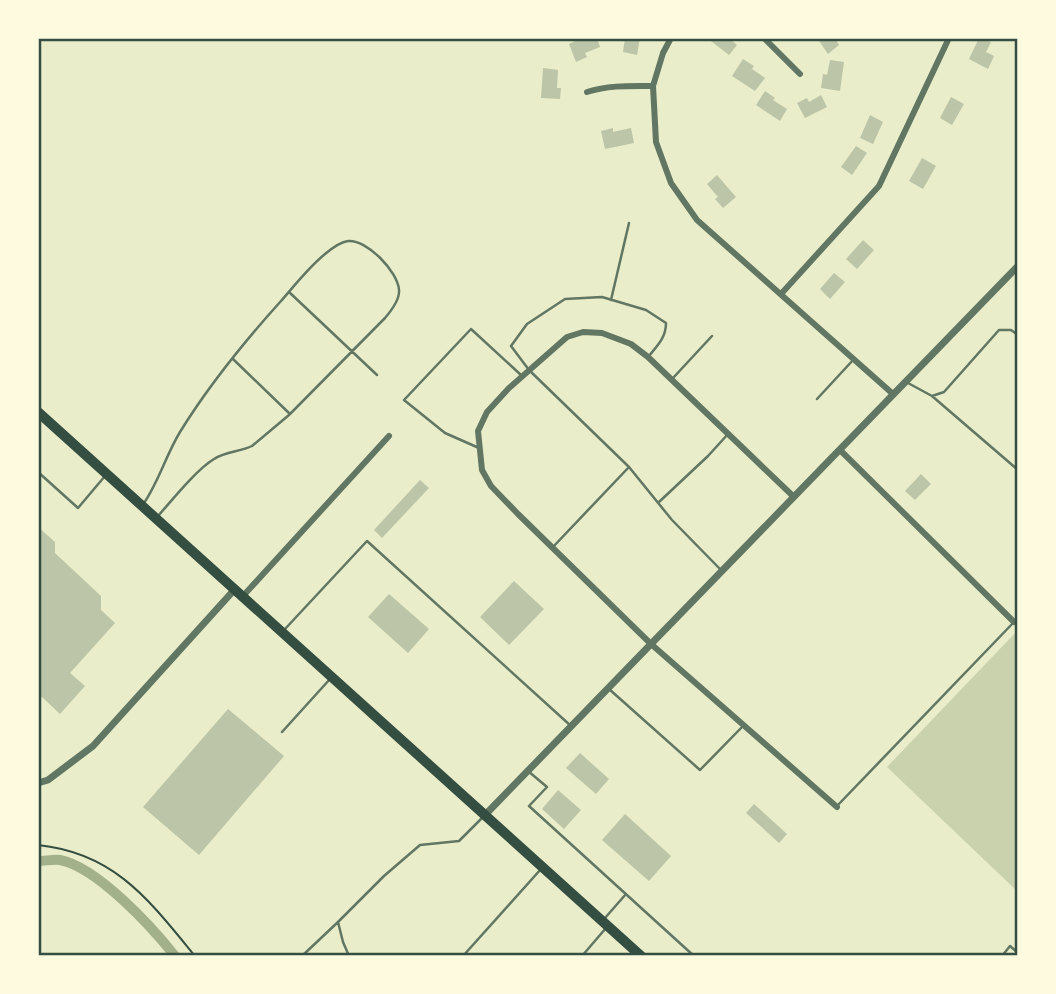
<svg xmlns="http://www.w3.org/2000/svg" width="1056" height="994" font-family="Helvetica,sans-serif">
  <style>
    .green { fill: #cad2ad }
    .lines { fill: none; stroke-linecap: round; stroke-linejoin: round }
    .canal { stroke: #a3b18a; stroke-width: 10 }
    .building { fill: #bcc5a7 }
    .path { stroke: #344e41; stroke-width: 2 }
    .service { stroke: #617663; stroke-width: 2.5 }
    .minor { stroke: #617663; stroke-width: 6 }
    .tertiary { stroke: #617663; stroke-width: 7 }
    .primary { stroke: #344e41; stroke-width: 10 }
    .neatline { fill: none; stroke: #344e41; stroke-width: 2.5 }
  </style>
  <rect width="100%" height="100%" fill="#e9edc9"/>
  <path class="green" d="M1017 631V891L887 767Z"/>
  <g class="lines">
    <path class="canal" d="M38 861C45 861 54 859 60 860 97 867 152 927 175 956"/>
  </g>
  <path class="building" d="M582 38H597L600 47 585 53 587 57 576 62 569 44Z
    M625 38H640L637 55 623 52Z
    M707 38H729L737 45 729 55Z
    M817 38H835L839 45 828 54Z
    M979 38H983L991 42 986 52 994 56 988 69 969 59Z
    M743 59 754 66 752 69 765 78 755 91 732 76Z
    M830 60 844 62 840 91 821 88 823 74 827 75Z
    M543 68 558 70 557 88H561L560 99 541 98Z
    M765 91 775 98 773 100 787 109 780 121 756 105Z
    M821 95 827 107 805 118 797 103 807 98 809 102Z
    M951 97 964 104 952 125 940 118Z
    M870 115 883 122 873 144 860 138Z
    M613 128V132L631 128 634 143 605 149 601 131Z
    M856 146 867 153 852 175 841 167Z
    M922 158 936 166 923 189 909 181Z
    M717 175 736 197 723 208 715 199 718 197 707 184Z
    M863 240 874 250 857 269 846 259Z
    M834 273 845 282 830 299 820 289Z
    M921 474 931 484 915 500 905 491Z
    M420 480 429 488 382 538 374 530Z
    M38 527 55 542V553L101 596V610L115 623 70 673 85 686 60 714 42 697 38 701Z
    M514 581 544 609 509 645 480 617Z
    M389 594 429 629 408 653 368 617Z
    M228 709 284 756 199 855 143 807Z
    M580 753 609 779 596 794 566 768Z
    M558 790 581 810 564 829 542 809Z
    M754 804 787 834 779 843 746 813Z
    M625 814 671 856 649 881 602 840Z"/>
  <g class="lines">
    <path class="path" d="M38 845C115 853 149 900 195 956"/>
    <path class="service" d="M289 292 377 375
      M611 300 629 223
      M648 357C657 346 666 338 666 323L646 310 602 297 565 299 527 324 511 346 529 370 629 467 672 520 720 569
      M673 378 712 336
      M908 383 932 396 944 392 999 330H1011L1018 335
      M932 396 1018 470
      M817 399 854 359
      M479 448 445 433 404 400 471 329 521 375
      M38 472 78 508 105 476
      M659 502 708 456 728 434
      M144 503C159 481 166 455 180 432 209 385 244 342 281 301 295 285 308 268 325 254 331 249 340 242 348 241 367 239 398 272 399 290 400 300 391 311 385 318L290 414 233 359
      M158 516C173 499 196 470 214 459 226 451 240 452 252 446L289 415
      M552 548 629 467
      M285 629 367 541 571 726
      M609 689 700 770 744 725
      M282 732 330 679
      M528 771 547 787 529 806 694 956
      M837 806 1014 622
      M605 918 626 894
      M338 922 384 876 420 845 459 841 483 817
      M302 956 338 922 343 942 349 956
      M463 956 541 869
      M582 956 606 928
      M1002 956 1010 946 1018 953"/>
    <path class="minor" d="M671 38 663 53 653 86 656 142 671 183 697 220 893 394
      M764 38 800 74
      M587 92C609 85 630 86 653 86
      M781 294 879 186 949 38
      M840 450 1014 622
      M794 497 648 357 631 344 602 333 583 332 567 337 509 388 487 412 478 431 482 470 491 486 518 514 651 644 837 807
      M243 596 389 436"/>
    <path class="tertiary" d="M38 783 48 780 93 746 235 589
      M485 815 1018 266"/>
    <path class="primary" d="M38 412 641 956"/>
  </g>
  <rect width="1056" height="994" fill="none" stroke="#fefae0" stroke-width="80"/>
  <rect x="40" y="40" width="976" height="914" class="neatline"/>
</svg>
